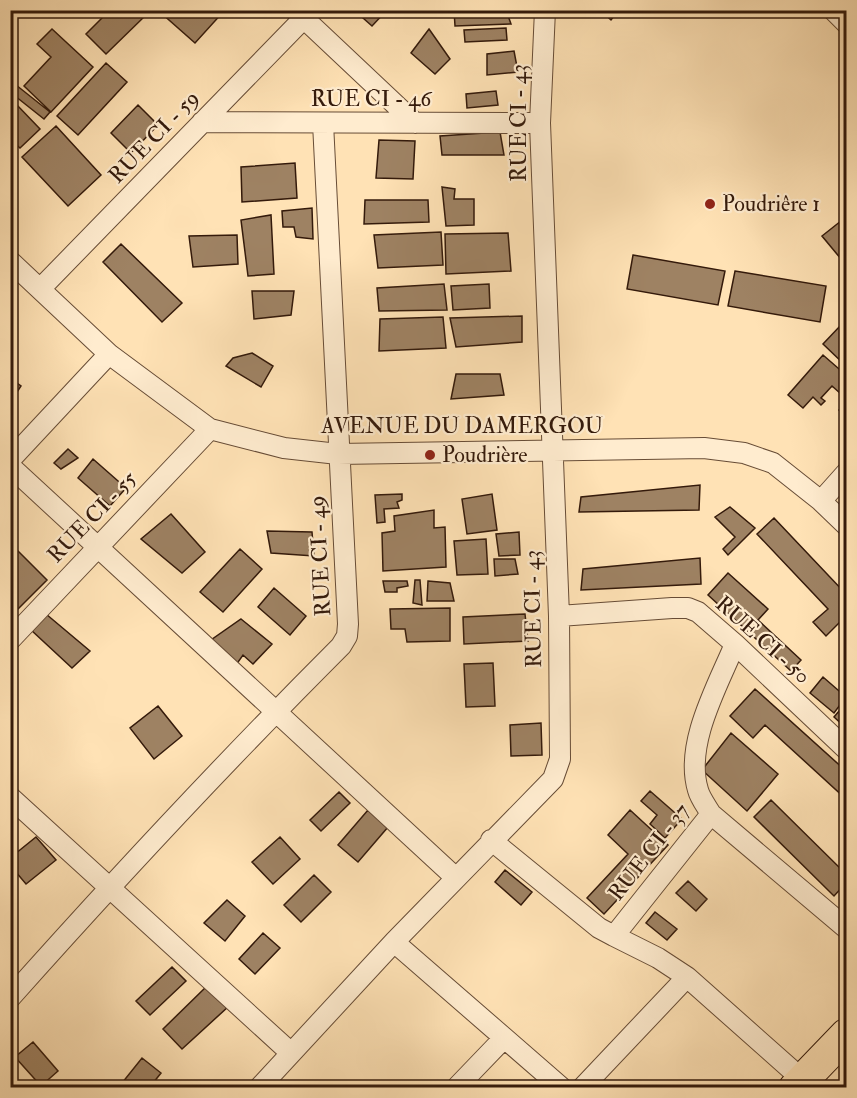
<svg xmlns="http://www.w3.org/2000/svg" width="857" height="1098" font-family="'IM FELL Double Pica',serif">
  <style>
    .building { fill: #9e8263; stroke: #341a0b; stroke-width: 1.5 }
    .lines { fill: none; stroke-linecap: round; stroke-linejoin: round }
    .street-casing { stroke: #674c36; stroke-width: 22 }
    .primary-casing { stroke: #341a0b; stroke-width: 34 }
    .street { stroke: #ffeccf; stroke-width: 20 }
    .primary { stroke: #ffe2b5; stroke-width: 32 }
    .poi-dot { fill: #8f2418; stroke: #ffeccf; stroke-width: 2 }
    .labels { text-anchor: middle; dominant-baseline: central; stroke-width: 4.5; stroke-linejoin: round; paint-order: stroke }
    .street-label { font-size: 22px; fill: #341a0b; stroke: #ffeccf }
    .poi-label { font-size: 22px; fill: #341a0b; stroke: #ffeccf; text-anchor: start }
  </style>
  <rect width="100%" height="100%" fill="#ffe2b5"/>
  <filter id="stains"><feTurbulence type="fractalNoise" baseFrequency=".00333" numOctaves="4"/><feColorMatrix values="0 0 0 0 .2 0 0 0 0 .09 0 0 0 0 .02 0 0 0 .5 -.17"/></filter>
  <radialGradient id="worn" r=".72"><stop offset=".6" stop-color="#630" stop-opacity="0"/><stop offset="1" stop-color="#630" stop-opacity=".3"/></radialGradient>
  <path class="building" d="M110 10H143L147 14 106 54 86 34Z
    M161 10H224V11L195 43 160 12Z
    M354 10H387L372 26Z
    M454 10H506L511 24 455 26Z
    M600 10H619L611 20Z
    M506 28 507 40 465 42 464 30Z
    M52 29 93 67 51 112 24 86 51 57 37 44Z
    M429 29 450 59 435 74 411 53Z
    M514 51 518 72 487 75V54Z
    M106 63 127 82 78 135 57 116Z
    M11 81 50 112 44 119 10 92Z
    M496 91 498 105 467 108 466 94Z
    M16 104 40 129 20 148 10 139V109Z
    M138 105 158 125 131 153 111 133Z
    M56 126 101 175 68 206 22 157Z
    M500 132 504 155H442L440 136Z
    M379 140 415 141 413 179 376 178Z
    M295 163 297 198 242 202 241 167Z
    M442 187 455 189 454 199H474V225L446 226Z
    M365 200H428L429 222 364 224Z
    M312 208 313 239 296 237 294 227H283L282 211Z
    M271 215 274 274 248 276 241 220Z
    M846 217V265L822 236Z
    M441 232 443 265 378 268 374 235Z
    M508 233 511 271 446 274 445 234Z
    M237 235 238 264 193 267 189 236Z
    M121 244 182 303 162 322 103 262Z
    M633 255 725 271 718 305 627 289Z
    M735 271 826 286 820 322 728 306Z
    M444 284 447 310 379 311 377 288Z
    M489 284 490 308 453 310 451 286Z
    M252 291H294L291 315 254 319Z
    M522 316V342L456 347 450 318Z
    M443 317 446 348 379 351 380 319Z
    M840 326 846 332V366L823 344Z
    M252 353 273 366 261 387 226 366 233 358Z
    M823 355 846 375V388L841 394 832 386 821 398 825 401 821 405 813 397 803 408 788 395Z
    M456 374H500L504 395 451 399Z
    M10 378 21 386 10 403Z
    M846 403V418L839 410Z
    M68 449 78 458 61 469 54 463Z
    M93 459 126 488 110 506 78 478Z
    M700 485 699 510 579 512 581 497Z
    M402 494V500L397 502 399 508 384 509 385 522 377 523 375 495Z
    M492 494 497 530 467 534 462 499Z
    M730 507 755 528 728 555 723 549 735 537 715 517Z
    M434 510V528L445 527 446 567 383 571 382 533 395 531 394 516Z
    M171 514 205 552 182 573 141 539Z
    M774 518 846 594V616L826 636 813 622 828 609 757 534Z
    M267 531 312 532 314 556 271 553Z
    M519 532 520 555 499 556 496 534Z
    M486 539 488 574 457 575 454 541Z
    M15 548 47 580 17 610 10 603V554Z
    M240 549 262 569 223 612 200 592Z
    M700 558 701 584 581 590 583 569Z
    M494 559H515L518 574 495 576Z
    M728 573 768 609 758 620 801 660 791 671 708 595Z
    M415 580H420L422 605 413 603Z
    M383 581H407L408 586 397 588V592H385Z
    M428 581 450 583 454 601H427Z
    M274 588 306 616 290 635 258 607Z
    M450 608V641L407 642 405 629H391L390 609Z
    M46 614 90 651 72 668 30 629Z
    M525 614 528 641 464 644 463 617Z
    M241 619 272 644 253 664 243 655 236 665 208 642Z
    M493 663 495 706 466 707 464 664Z
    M823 677 846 697 834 713 810 693Z
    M755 689 846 771V799L765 725 753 738 730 716Z
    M845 704 846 705V728L834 717Z
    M158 706 182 736 154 759 130 728Z
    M541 723 542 755 511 756 510 725Z
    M731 733 778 774 747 811 702 770Z
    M650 791 682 819 665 838 650 824 657 815 641 801Z
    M339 792 350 803 321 831 310 820Z
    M771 800 846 874V883L834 896 754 817Z
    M368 810 388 827 358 862 338 845Z
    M630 810 668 845 604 914 587 898 628 854 608 835Z
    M36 837 56 860 26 884 10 865V858Z
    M280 837 300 859 273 884 252 862Z
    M505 870 532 892 521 905 495 882Z
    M314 875 331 892 301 922 284 905Z
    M688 881 707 899 696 911 676 893Z
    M227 900 245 916 225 941 204 923Z
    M655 912 677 929 667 940 646 923Z
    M263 933 280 948 255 974 239 959Z
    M172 967 186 981 150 1015 136 1001Z
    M208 985 229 1006 182 1049 163 1029Z
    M33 1042 58 1071 41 1086 15 1057Z
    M142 1058 161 1073 149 1088H118Z"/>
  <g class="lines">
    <g class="street-casing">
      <path id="street" d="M295 10 415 123
        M833 10 846 23
        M202 122 540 123
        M10 261 109 354 210 429 284 448 338 454 704 448 744 453 773 463 821 501 846 525
        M40 289 303 19
        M10 460 109 354
        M10 466 456 878
        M821 501 846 473
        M559 616 672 608H688L698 612 735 644 846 749
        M10 640 210 429
        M10 797 291 1053
        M711 814 846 928
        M491 840 599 928 614 936 711 814C707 807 700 798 698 790 684 744 718 685 735 644
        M614 936 658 958 687 977 803 1080
        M394 942 562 1088
        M10 998C117 878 227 760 341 646L347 636 348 624 323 123
        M259 1088 394 942 553 779 560 759 559 616 540 123 545 10
        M456 1088 504 1038
        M582 1088 687 977"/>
    </g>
    <g class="primary-casing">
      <path id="primary" d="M795 1088 846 1035"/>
    </g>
    <use href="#street" class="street"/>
    <use href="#primary" class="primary"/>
  </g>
  <g class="poi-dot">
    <circle cx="710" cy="204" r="6"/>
    <circle cx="430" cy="455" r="6"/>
  </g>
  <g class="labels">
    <g class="street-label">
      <text x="371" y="99">RUE CI - 46</text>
      <text transform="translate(519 123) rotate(-90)">RUE CI - 43</text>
      <text transform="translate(154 137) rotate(-46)">RUE CI - 59</text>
      <text x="462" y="426">AVENUE DU DAMERGOU</text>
      <text transform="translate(92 517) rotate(-46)">RUE CI - 55</text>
      <text transform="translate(320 556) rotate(-93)">RUE CI - 49</text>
      <text transform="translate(533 609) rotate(-91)">RUE CI - 43</text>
      <text transform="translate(763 640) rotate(42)">RUE CI - 50</text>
      <text transform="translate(649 852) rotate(-52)">RUE CI - 37</text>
    </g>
    <g class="poi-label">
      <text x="722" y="204">Poudriêre 1</text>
      <text x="442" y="455">Poudrière</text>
    </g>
  </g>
  <rect width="857" height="1098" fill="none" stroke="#ffe2b5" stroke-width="36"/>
  <rect x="12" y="12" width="833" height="1074" fill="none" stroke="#341a0b" stroke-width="3"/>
  <rect x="18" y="18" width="821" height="1062" fill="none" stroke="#341a0b" stroke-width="1.5"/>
  <rect width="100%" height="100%" filter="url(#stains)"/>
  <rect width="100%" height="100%" fill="url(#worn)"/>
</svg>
